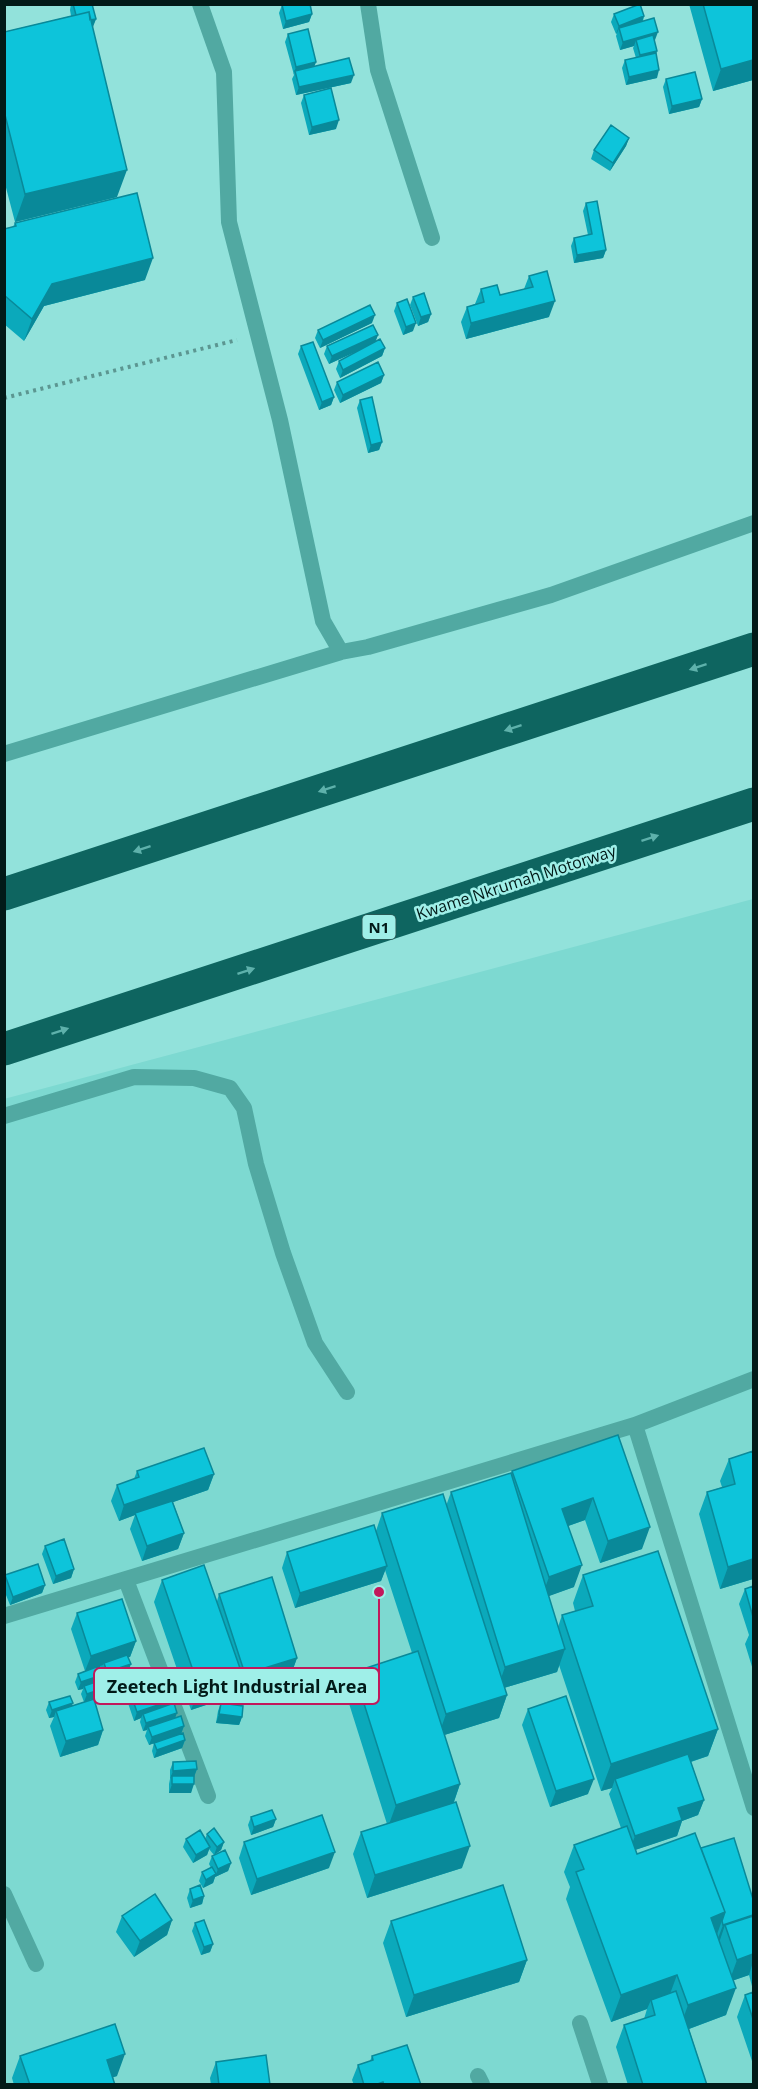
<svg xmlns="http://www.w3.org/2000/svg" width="758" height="2089" font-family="'Open Sans',sans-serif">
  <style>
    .built { fill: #7dd9d1 }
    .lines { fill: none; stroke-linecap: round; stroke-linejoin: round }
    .path { stroke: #5c9691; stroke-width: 4; stroke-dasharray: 3 4.5; stroke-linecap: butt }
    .service { stroke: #51a9a2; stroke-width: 16 }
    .motorway { stroke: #0e6560; stroke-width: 33 }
    .wall { fill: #0ba9bb }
    .shaded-wall { fill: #098999 }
    .building { fill: #0dc4da; stroke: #098999; stroke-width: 1.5 }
    .oneway { fill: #5eb1ab }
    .labels { text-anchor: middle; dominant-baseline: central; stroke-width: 5; stroke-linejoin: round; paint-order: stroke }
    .shield { fill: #9fefe8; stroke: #315a56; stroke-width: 1.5 }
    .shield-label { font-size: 15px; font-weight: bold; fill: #021a18 }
    .street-label { font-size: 16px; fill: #021a18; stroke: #9fefe8 }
    .leader { fill: none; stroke: #c2185b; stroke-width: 2 }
    .callout-dot { fill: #c2185b; stroke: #9fefe8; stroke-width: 2 }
    .callout { fill: #9fefe8; stroke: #c2185b; stroke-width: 2 }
    .callout-label { font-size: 18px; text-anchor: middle; font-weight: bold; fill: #021a18 }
  </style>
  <rect width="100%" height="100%" fill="#92e2db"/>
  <path class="built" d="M753 899V2084H5L4 1099Z"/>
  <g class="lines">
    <path class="path" d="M4 398 237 340"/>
    <path class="service" d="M200 4 224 72 229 222 280 420 323 621 341 652 368 647 551 595 754 523
      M368 4 378 70 432 238
      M4 754 341 652
      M4 1116 134 1077 194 1078 230 1088 244 1108 256 1164 283 1253 315 1343 347 1392
      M635 1425 754 1379
      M126 1580 208 1796
      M4 1616 635 1425 754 1808
      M4 1894 36 1964
      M580 2023 600 2084
      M478 2076 482 2084"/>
    <path class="motorway" d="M4 894 754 649
      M4 1049 754 804"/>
  </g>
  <path class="wall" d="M71 4H92L96 19 92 27 117 197 15 222 4 180V32L71 16 70 10Z
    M689 4H753V80L713 91Z
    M282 5 312 14 309 22 283 29 279 13Z
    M614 14 644 16 643 21 655 40H654L656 54 657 78 626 85 622 68 625 60 636 58 633 48 634 46 620 50 616 36 617 33 616 34 611 22Z
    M288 34 316 62 314 66 351 83 296 95 292 79 294 75 285 42Z
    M666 79 702 99 699 107 669 114 663 87Z
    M304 95 336 129 309 135 301 103Z
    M629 138 626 146 610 171 591 159 594 150Z
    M586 203 606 250 603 258 574 263 571 246 574 238 588 235 583 211Z
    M15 223 145 280 44 306 24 341 4 324V229L13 227Z
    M529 276 549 317 466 339 461 322 467 307 475 304 481 289 500 295 524 289Z
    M413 297 431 314 428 322 418 326 410 305Z
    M397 303 413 331 403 335 394 311Z
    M372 323 320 348 315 338 318 330Z
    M378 335 375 341 385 348 382 356 340 378 336 369 339 361 355 352 329 364 324 354 327 346Z
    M301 346 334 397 331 405 319 410 298 354Z
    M384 375 381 383 340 403 334 390 337 382Z
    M360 400 382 442 379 450 368 453 357 408Z
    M618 1435 642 1549 600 1563 585 1520 568 1526 574 1587 548 1596 558 1627 562 1615 575 1611 573 1603 583 1575 718 1729 708 1756 691 1762 704 1800 698 1815 682 1821 677 1836 635 1850 637 1854 701 1848 753 1899V1990L749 1975 734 1980 726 2015 689 2029 707 2085H628L616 2047 624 2025 644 2019 647 2009 611 2022 566 1899 570 1887 564 1872 574 1845 621 1828 609 1794 612 1788 601 1791 559 1665 557 1672 504 1688 507 1695 499 1718 444 1735 460 1784 454 1802 462 1868 367 1898 353 1854 361 1832 387 1824 346 1694 354 1672 412 1653 385 1570 381 1581 295 1608 282 1568 287 1552 376 1531 382 1513 446 1506 451 1492 511 1475 512 1471Z
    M753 1451V1579L720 1589 699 1514 707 1492 722 1487 720 1481 729 1459Z
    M137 1471 214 1474 208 1490 173 1502 184 1533 178 1549 142 1561 130 1529 135 1515 119 1521 111 1501 117 1485 134 1479Z
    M45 1546 74 1569 71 1578 53 1584 42 1554Z
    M5 1575 45 1585 42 1593 10 1605 4 1590Z
    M162 1580 217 1601 219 1594 297 1658 289 1680 237 1696 236 1691 233 1696 191 1710 154 1602Z
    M753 1586V1670L745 1644 749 1635 739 1604 745 1589Z
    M77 1613 136 1641 130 1657H128V1672L107 1679 110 1686 107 1694 86 1701 103 1730 98 1745 60 1757 50 1726 54 1717 49 1718 46 1710 49 1702 72 1706 84 1702 81 1694 83 1689 78 1690 75 1682 78 1674 85 1671 71 1629Z
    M131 1695 173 1700 171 1704 175 1718 184 1726 181 1734 185 1740 182 1748 154 1758 152 1751 154 1743 173 1736 149 1745 145 1736 147 1730 143 1731 140 1722 141 1718 134 1721 128 1703Z
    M221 1703 242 1717 239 1725 216 1723 218 1711Z
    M528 1709 588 1794 550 1807 522 1725Z
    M173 1762 197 1769 194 1776 191 1793H169V1784L170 1779V1770Z
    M251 1817 276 1819 273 1827 251 1835 248 1825Z
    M207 1834 224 1842 221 1850 214 1855 209 1849 207 1855 193 1863 183 1847 186 1839H205Z
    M244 1842 329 1868 251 1895 239 1858Z
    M212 1856 231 1863 228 1871 215 1877 213 1883 203 1888 199 1881 202 1872 211 1868 209 1864Z
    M190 1889 204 1896 202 1904 190 1908 187 1898Z
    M122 1916 172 1920 167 1935 134 1957 116 1932Z
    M391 1921 527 1960 519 1982 406 2017 383 1943Z
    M195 1923 213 1944 210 1952 201 1955 192 1931Z
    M753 1992V2064L737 2017 745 1995Z
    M20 2056 117 2076 113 2077 115 2085H14L12 2078Z
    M372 2056 421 2085H354L352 2080 358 2065 370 2061Z
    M216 2062 270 2085H211L210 2078Z"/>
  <path class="shaded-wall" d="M312 14 309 22 283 29 286 21Z
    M644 16 641 25 619 28 617 33 616 34 619 26Z
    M96 19 93 27 75 31 78 23Z
    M658 32 655 40 638 45 636 40 634 46 620 50 623 42Z
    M657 51 654 59 637 63 640 55Z
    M753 60V80L713 91 721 69Z
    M316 62 313 70 295 71 293 75 296 67Z
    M659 70 657 78 626 85 629 77Z
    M354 75 351 83 296 95 299 87Z
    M702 99 699 107 669 114 672 106Z
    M339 120 336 129 309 135 312 127Z
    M629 138 626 146 610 171 613 163Z
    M127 170 117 197 15 222 25 194Z
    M606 250 603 258 574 263 577 255Z
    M153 258 145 280 44 306 24 341 32 319 52 284Z
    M555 301 549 317 466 339 471 323Z
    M431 314 428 322 418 326 421 317Z
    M375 315 372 323 320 348 323 340Z
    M416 323 413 331 403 335 406 327Z
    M378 335 375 343 329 364 332 356Z
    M385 348 382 356 340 378 343 370Z
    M384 375 381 383 340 403 343 395Z
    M334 397 331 405 319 410 322 402Z
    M382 442 379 450 368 453 371 445Z
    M214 1474 208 1490 136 1515 135 1513V1515L119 1521 124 1505Z
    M593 1498 585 1520 554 1531 562 1509Z
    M650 1527 642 1549 600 1563 608 1541Z
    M184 1533 178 1549 142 1561 147 1546Z
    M753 1559V1579L720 1589 728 1567Z
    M582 1565 574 1587 541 1599 549 1577Z
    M387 1566 381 1581 295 1608 300 1593Z
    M74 1569 71 1578 53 1584 56 1576Z
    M45 1585 42 1593 10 1605 13 1597Z
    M136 1641 130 1657 104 1665V1663L103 1665 85 1671 91 1656Z
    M565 1649 557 1672 497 1690 505 1667Z
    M297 1658 289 1680 237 1696 245 1674Z
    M131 1664 128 1672 104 1681 107 1672Z
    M242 1674 233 1696 191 1710 199 1688Z
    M102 1675 99 1683 84 1686 83 1689 78 1690 81 1682Z
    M110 1686 107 1694 84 1702 87 1694Z
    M507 1695 499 1718 438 1737 446 1714Z
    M173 1700 170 1708 143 1714 141 1718 134 1721 137 1712Z
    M73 1703 70 1711H56L54 1717 49 1718 52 1710Z
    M177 1713 174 1721 148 1727 147 1730 143 1731 146 1723Z
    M219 1714 242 1717 239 1725 216 1723Z
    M184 1726 181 1734 149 1745 152 1737Z
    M718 1729 708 1756 617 1786 615 1779 612 1788 601 1791 611 1764Z
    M103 1730 98 1745 60 1757 66 1741Z
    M185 1740 182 1748 154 1758 157 1750Z
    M197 1769 194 1777 172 1776 170 1779 173 1771Z
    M594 1779 588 1794 550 1807 556 1791Z
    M172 1784H194L191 1793H169Z
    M460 1784 452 1807 388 1827 396 1805Z
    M704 1800 698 1815 682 1821 677 1836 629 1852 635 1836 678 1808Z
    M276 1819 273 1827 251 1835 254 1827Z
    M224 1842 221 1850 214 1855 217 1847Z
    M470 1846 462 1868 367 1898 375 1875Z
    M210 1847 207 1855 193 1863 196 1855Z
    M335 1852 329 1868 251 1895 257 1879Z
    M231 1863 228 1871 215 1877 218 1869Z
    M216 1874 213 1883 203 1888 206 1880Z
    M204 1896 202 1904 190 1908 193 1900Z
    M725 1912 715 1940 711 1918Z
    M753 1915 729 1937 725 1925 720 1940 717 1941 723 1925Z
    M172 1920 167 1935 134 1957 140 1941Z
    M213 1944 210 1952 201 1955 204 1947Z
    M753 1954V1962L749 1975 729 1982 737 1960Z
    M527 1960 519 1982 406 2017 414 1995Z
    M677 1975 667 2002 651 2000 647 2009 611 2022 621 1995Z
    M736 1988 726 2015 678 2033 688 2005Z
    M125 2054 117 2076 99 2082 107 2060Z"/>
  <path class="building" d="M73 4H92L96 19 90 20 89 12 76 15Z
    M310 4 312 14 286 21 282 5Z
    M640 4 644 16 619 26 614 14Z
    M703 4H753V60L721 69Z
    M89 12 127 170 25 194 4 111V32Z
    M654 18 658 32 623 42 619 28Z
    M308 29 316 62 296 67 288 34Z
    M653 35 657 51 640 55 636 40Z
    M656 53 659 70 629 77 625 60Z
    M349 58 354 75 299 87 295 71Z
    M695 72 702 99 672 106 666 79Z
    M331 88 339 120 312 127 304 95Z
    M611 125 629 138 613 163 594 150Z
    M137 193 153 258 52 284 32 319 4 295V229L16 226 15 223Z
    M597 201 606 250 577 255 574 238 592 234 586 203Z
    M547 271 555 301 471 323 467 307 484 302 481 289 497 285 500 295 533 287 529 276Z
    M424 293 431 314 421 317 413 297Z
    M407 299 416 323 406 327 397 303Z
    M370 305 375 315 323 340 318 330Z
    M373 325 378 335 332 356 327 346Z
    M380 339 385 348 343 370 339 361Z
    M313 342 334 397 322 402 301 346Z
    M378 362 384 375 343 395 337 382Z
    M372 397 382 442 371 445 360 400Z
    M618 1435 650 1527 608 1541 593 1498 562 1509 582 1565 549 1577 512 1471Z
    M204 1448 214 1474 124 1505 117 1485 139 1477 137 1471Z
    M753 1451V1559L728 1567 707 1492 735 1484 729 1459Z
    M511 1473 565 1649 505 1667 451 1492Z
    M443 1494 507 1695 446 1714 382 1513Z
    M172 1501 184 1533 147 1546 135 1513Z
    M374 1525 387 1566 300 1593 287 1552Z
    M64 1539 74 1569 56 1576 45 1546Z
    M658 1551 718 1729 611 1764 562 1615 593 1606 583 1575Z
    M38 1564 45 1585 13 1597 5 1575Z
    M204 1565 242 1674 199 1688 162 1580Z
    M272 1577 297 1658 245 1674 219 1594Z
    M753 1586V1617L745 1589Z
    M122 1599 136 1641 91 1656 77 1613Z
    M418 1651 460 1784 396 1805 354 1672Z
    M127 1655 131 1664 107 1672 104 1663Z
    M99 1666 102 1675 81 1682 78 1674Z
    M107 1678 110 1686 87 1694 84 1686Z
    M167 1683 173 1700 137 1712 131 1695Z
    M70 1696 73 1703 52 1710 49 1702Z
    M566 1696 594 1779 556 1791 528 1709Z
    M94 1699 103 1730 66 1741 56 1711Z
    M174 1703 177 1713 146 1723 143 1714Z
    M221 1703 243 1706 242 1717 219 1714Z
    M181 1716 184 1726 152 1737 148 1727Z
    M183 1733 185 1740 157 1750 154 1743Z
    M688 1754 704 1800 678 1808 682 1820 635 1836 615 1779Z
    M196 1761 197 1769 173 1771V1762Z
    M172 1776H194V1784H172Z
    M456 1802 470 1846 375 1875 361 1832Z
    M272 1810 276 1819 254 1827 251 1817Z
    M322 1815 335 1852 257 1879 244 1842Z
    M627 1826 637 1854 695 1833 725 1912 711 1918 736 1988 688 2005 677 1975 621 1995 576 1872 584 1869 574 1845Z
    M214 1828 224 1842 217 1847 207 1834Z
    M200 1830 210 1847 196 1855 186 1839Z
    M734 1838 753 1899V1915L723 1925 722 1921 725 1912 701 1848Z
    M225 1850 231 1863 218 1869 212 1856Z
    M212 1867 216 1874 206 1880 202 1872Z
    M200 1885 204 1896 193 1900 190 1889Z
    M503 1885 527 1960 414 1995 391 1921Z
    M155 1894 172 1920 140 1941 122 1916Z
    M753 1916V1954L737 1960 725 1925Z
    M204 1920 213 1944 204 1947 195 1923Z
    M676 1991 707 2085H643L624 2025 655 2015 651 2000Z
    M753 1992V2019L745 1995Z
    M115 2024 125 2054 107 2060 115 2085H30L20 2056Z
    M407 2045 421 2085H384L383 2082 375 2085H364L358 2065 373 2060 372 2056Z
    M266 2055 270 2085H219L216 2062Z"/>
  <defs><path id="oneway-solid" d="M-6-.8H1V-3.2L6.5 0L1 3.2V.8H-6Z" transform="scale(1.5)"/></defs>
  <g class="oneway">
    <use href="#oneway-solid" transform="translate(698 667) rotate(162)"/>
    <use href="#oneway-solid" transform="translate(513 728) rotate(162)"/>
    <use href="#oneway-solid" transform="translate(327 789) rotate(162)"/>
    <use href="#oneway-solid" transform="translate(650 838) rotate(-18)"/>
    <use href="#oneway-solid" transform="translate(142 849) rotate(162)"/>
    <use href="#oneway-solid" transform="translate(246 971) rotate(-18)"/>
    <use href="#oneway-solid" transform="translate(60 1031) rotate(-18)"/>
  </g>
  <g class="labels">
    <rect class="shield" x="362.5" y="915" width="33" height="24" rx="4.5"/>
    <g class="shield-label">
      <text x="379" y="927">N1</text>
    </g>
    <g class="street-label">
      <text transform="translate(516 882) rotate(-18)">Kwame Nkrumah Motorway</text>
    </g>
  </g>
  <path class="leader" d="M379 1592L379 1686"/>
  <circle class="callout-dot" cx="379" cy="1592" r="6"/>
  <rect class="callout" x="94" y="1668" width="285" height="36" rx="6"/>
  <g class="callout-label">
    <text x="237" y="1693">Zeetech Light Industrial Area</text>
  </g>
  <rect width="758" height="2089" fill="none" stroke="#021a18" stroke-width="12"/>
</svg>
